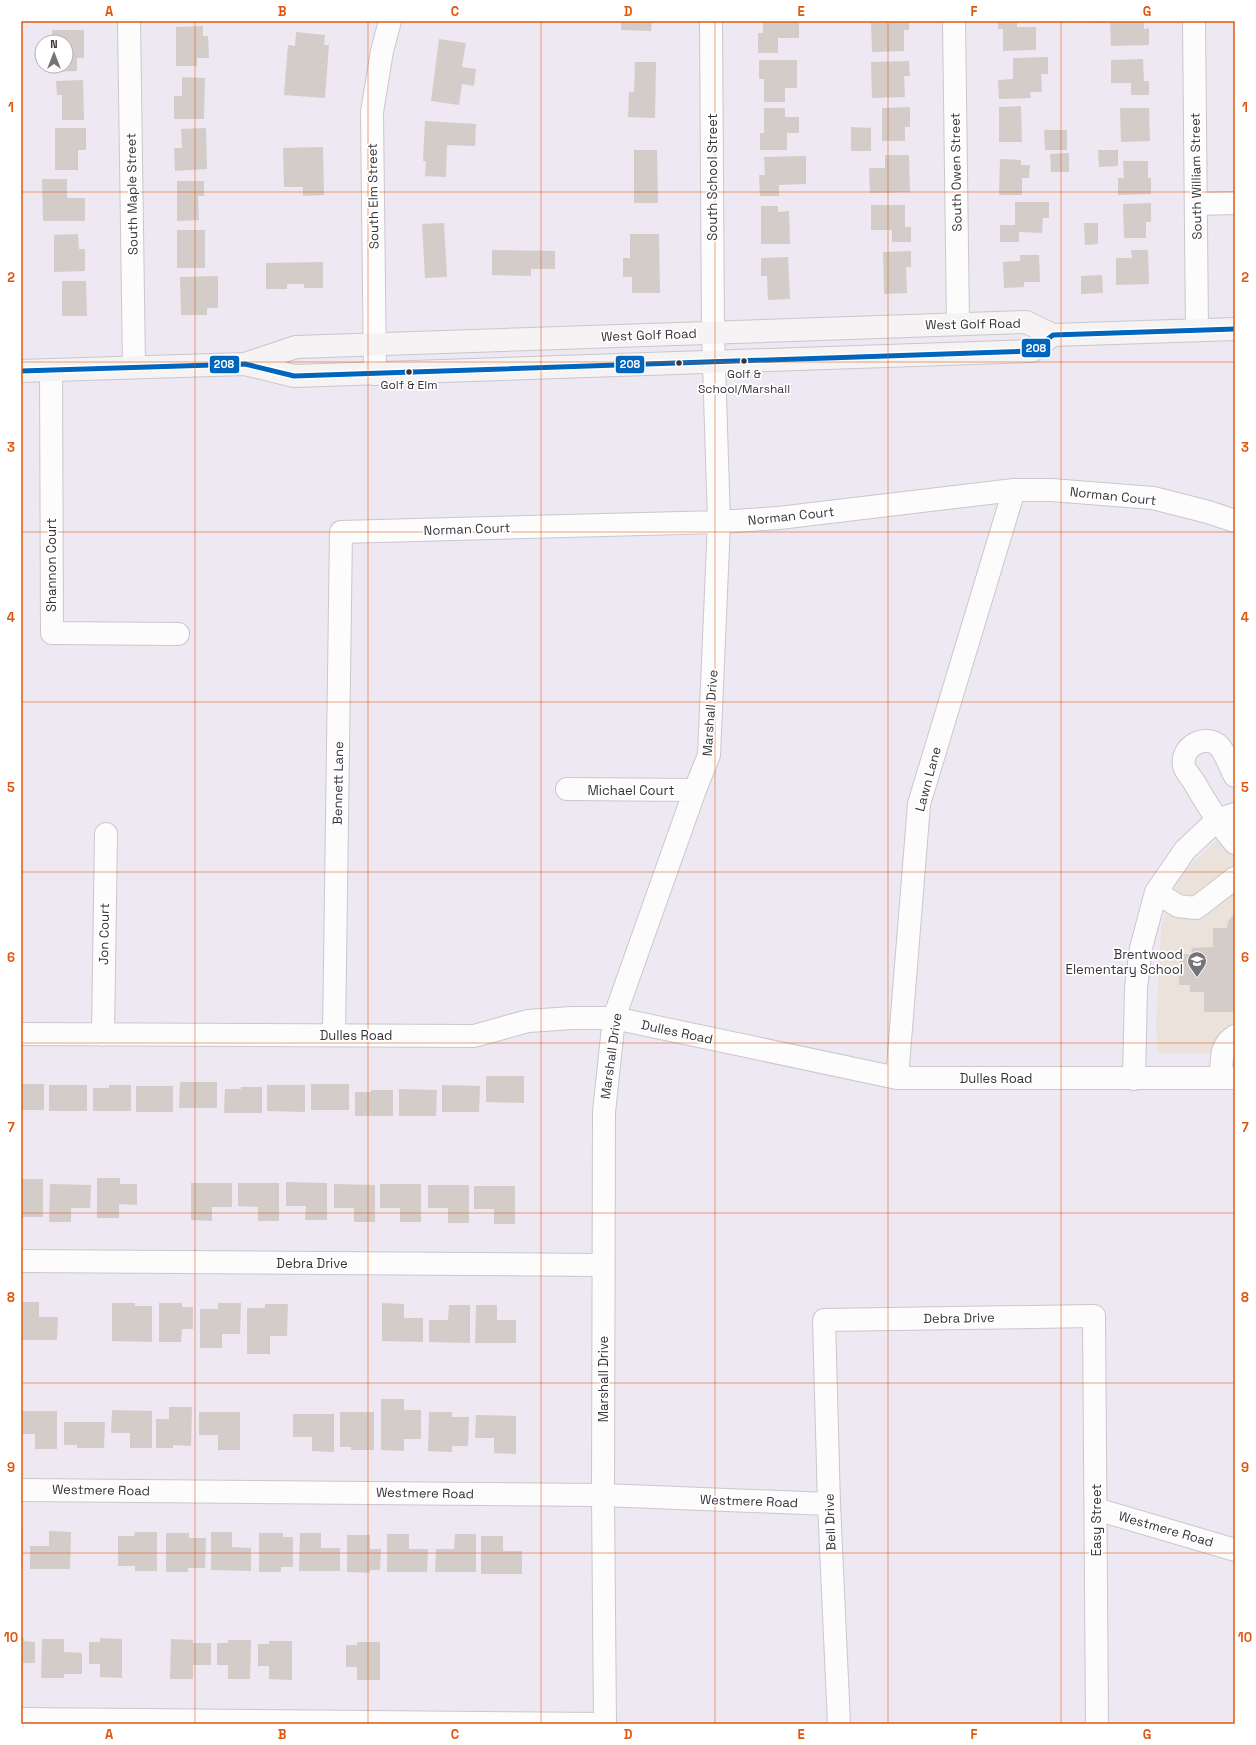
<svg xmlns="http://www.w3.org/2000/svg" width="1256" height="1745" font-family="'Space Grotesk',sans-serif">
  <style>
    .education { fill: #ece2dc }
    .building { fill: #d4ccc9 }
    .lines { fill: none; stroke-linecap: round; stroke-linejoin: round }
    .minor-casing { stroke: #cac7cd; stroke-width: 24 }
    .major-casing { stroke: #c9c7cb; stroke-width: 24 }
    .minor { stroke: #fcfcfd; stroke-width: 22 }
    .major { stroke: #f6f3f4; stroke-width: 22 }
    .bus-1-casing { stroke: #fff; stroke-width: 8 }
    .bus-1 { stroke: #0065bd; stroke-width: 5 }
    .grid { fill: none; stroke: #df570e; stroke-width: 1; stroke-opacity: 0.55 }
    .bus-dot { fill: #38343a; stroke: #fff; stroke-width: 1.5 }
    .labels { text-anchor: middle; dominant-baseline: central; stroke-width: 3.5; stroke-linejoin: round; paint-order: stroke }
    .bus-label { font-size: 12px; fill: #38343a; stroke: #fff }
    .street-label { font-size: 13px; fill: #38343a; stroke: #fff }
    .poi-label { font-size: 13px; fill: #38343a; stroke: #fff; text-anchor: end }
    .line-badge { stroke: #fff; stroke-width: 1.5 }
    .badge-label { font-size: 11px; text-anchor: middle; font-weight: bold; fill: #fff }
    .neatline { fill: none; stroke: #df570e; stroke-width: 1.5 }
    .grid-label { font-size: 13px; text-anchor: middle; font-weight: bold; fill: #df570e }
  </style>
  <rect width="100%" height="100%" fill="#ede8f2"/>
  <path class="education" d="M1235 828V1054L1158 1053 1156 1028 1161 929 1171 894 1183 872 1217 840Z"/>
  <path class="building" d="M621 21H652L651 31 621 30Z
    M763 21H799V38H778V53H758V33H763Z
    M890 21H909V30H904V51L872 52 871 23H890Z
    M998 21H1017V27H1036V50L1003 51V29H998Z
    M1088 21H1106V23L1088 22Z
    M1110 21H1144V29L1149 28V45L1111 46Z
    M203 26V36H208L209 58H197V66H176V27Z
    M52 30H84V58H77V71L52 72V66H66V42H52Z
    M296 32 325 35 324 45H329L325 98 284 95 288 45 295 46Z
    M439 39 466 43 462 67 476 69 474 86 462 84 459 105 431 101Z
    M1048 57V74H1041L1042 92H1030L1031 98 999 99 998 80 1013 79V58Z
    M1143 59 1144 81H1149V95H1131V83H1111V60Z
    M759 60H797V88H785V102H764V79H759Z
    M909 61 910 76H904L905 97 872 98 871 62Z
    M635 62H656L655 118 628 117 629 92H634Z
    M182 77 205 78 204 119H174V96H182Z
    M83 80 84 120H62V95H57L56 81Z
    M1021 106 1022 142H999V107Z
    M910 107V127H905V141H882V108Z
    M764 108H785V117H799V133H787V150H760V133H764Z
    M1120 108H1149L1150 141 1121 142Z
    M425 121 476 124 475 146 447 145 446 177 425 176 426 161H423Z
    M851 127 871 128V151H851Z
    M55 128H86V150H78V170H55Z
    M206 128 207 169 175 171 174 148H182L181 129Z
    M1044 130H1067V150H1045Z
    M323 147 324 195 303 196V187H284L283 148Z
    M634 150H657L658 203H634Z
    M1098 150H1118V166L1099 167Z
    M1069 153V172H1051L1050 154Z
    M885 155H909L910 192 870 193 869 168H885Z
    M806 156V184L779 185V196H760L759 175H765L764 157Z
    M1000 159 1021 160V165H1030L1029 178H1022V195H999Z
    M1123 161H1148V178H1151V194L1118 195V178H1124Z
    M42 179H67V198H85V221H43Z
    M177 181H204V196H198L199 220 177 221Z
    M1015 202H1049V218H1043L1042 233 1019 232V242H1000V225H1015Z
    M1151 203V222H1146V238H1124L1123 204Z
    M871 205H905V227H911V242H892V230H871Z
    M761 206H778V212L789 211 790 244H761Z
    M444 223 447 277 425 278 422 224Z
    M1084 223H1098V244L1085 245Z
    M177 230H205V268H177Z
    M78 234 79 249H85V271L54 272V235Z
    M630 234H659L660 293H632V277H623V258H630Z
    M492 250 555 251V269H531V276L492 275Z
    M1131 250H1148L1149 284 1116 285V258H1132Z
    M911 251V267H906L907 293 884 294 883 252Z
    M1020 255H1039L1040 282H1024V287L1004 288 1003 262 1020 261Z
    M788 257 790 299 768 300 767 276H761V258Z
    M323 262V288H304V284H287V289H266V263Z
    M1102 275 1103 293 1081 294V276Z
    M218 276V308H207V315H181L180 277Z
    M62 281H86L87 316H62Z
    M1235 912V1012H1204V992H1190V985H1179L1180 954H1191L1192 948 1213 947V928H1227L1228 922Z
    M486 1076H524V1103L486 1102Z
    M180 1082H217V1108H179Z
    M22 1084H44V1110H21Z
    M311 1084H349V1110H311Z
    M49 1085H87V1111H49Z
    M109 1085H131V1111H93V1088H109Z
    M267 1085H305V1112L267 1111Z
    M442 1085 480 1086 479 1112H442Z
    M136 1086H173V1112H136Z
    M241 1087H262V1113H224L225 1089H241Z
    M399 1089 437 1090 436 1116H399Z
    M371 1090H393V1116H355V1092H371Z
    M97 1178H120V1184H137V1205L119 1204V1218H97Z
    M21 1179H43V1217H22Z
    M286 1182 327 1183V1220H305L306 1206H286Z
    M191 1183H232V1207H212V1221L191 1220Z
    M238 1183H279V1221H258V1207L238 1206Z
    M50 1184 91 1185 90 1208H71V1222H49Z
    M334 1184 375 1185V1222H354V1208H334Z
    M380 1184H421V1222H400V1208H380Z
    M428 1185H469V1223H448V1208H428Z
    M474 1186H515V1224H494V1209H474Z
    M21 1302H39V1317H58L57 1340H21Z
    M112 1303H135V1306H152V1342L112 1341Z
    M159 1303H182V1307H193V1329H182L181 1342H159Z
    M218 1303H241L240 1334H222V1348H200V1309H218Z
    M382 1303 404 1304V1318H423V1342L382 1341Z
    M265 1304H288L287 1336H270V1354H247V1308H265Z
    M449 1305H470V1343L429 1342V1320H448Z
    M476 1305H497V1320H516V1343H475Z
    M381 1399H404V1410H421V1439H404V1451L381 1450Z
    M169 1407H192L191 1446 173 1445V1448H156V1419H169Z
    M112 1410 152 1411V1448H130V1433H111Z
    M21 1411H57V1449H35V1434H21Z
    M199 1412H240V1450H218V1435H199Z
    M340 1412H374V1450H351V1447H340Z
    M429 1412H452V1417H469L468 1446H452V1452L428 1451Z
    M293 1414H334V1452L312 1451V1437H293Z
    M476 1415 516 1416V1454L494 1453V1438H475Z
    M64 1422H105L104 1448H77V1445H64Z
    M21 1530H23V1568H21Z
    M49 1531 71 1532 70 1569H30V1546H49Z
    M135 1532H157V1571H135V1566H118V1536H134Z
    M211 1532H232V1547L251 1548V1571L211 1570Z
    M166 1533H189V1538H206L205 1568H188V1572H166Z
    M259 1533H283V1537H293V1567H281V1572H259Z
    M300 1533H321V1548H340V1571H299Z
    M387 1534H409V1549H428L427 1572H387Z
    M455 1534H476V1572H435L436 1549H454Z
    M347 1535H370V1549H381L380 1570H370V1573L347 1572Z
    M481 1536H503V1551H522V1574H481Z
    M21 1638H24V1641L35 1642V1663H23V1677H21Z
    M100 1638 122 1639V1678L100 1677V1664H89V1642H100Z
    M42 1639H64V1652L82 1653V1674H64V1678H41Z
    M171 1639 193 1640V1643H211V1665H193V1679H170Z
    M228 1640H251L250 1679H228V1665H217V1643H228Z
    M269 1641H292V1680L269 1679V1666H258V1644H269Z
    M357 1642H380V1680H357V1667H346V1645H357Z"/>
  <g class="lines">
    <g class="minor-casing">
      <path id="minor" d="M129 21 134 367
        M954 21 958 324
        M1194 21 1197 330
        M1196 204 1235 203
        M51 370 52 633 178 634
        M375 374 372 112 382 51 390 21
        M1235 776C1231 769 1225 752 1219 746 1205 733 1180 747 1184 766 1185 771 1191 777 1194 782 1206 803 1219 824 1235 843
        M567 789 695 790
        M1156 892 1178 906 1196 908 1235 878
        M21 1034 474 1036 528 1021 572 1018H614L897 1078H1235
        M103 1035 106 834
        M334 1035 341 532 719 522 779 518 1014 490H1051L1153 498 1208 512 1235 521
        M897 1078 919 804 1014 490
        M1221 1078C1222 1062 1219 1045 1235 1036
        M1134 1079 1136 988 1141 948 1156 892 1185 850 1217 820 1235 814
        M21 1261 602 1265
        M21 1490 603 1495 829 1504
        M1096 1509 1235 1550
        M21 1719 605 1724
        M605 1724 603 1495 604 1112 614 1018 695 790 709 755 719 522 713 333 711 21
        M839 1724 829 1504 824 1320 1094 1316 1097 1724"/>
    </g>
    <g class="major-casing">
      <path id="major" d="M245 364 294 376 1032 351 1053 335
        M21 371 245 364 296 347 1026 322 1053 335 1235 329"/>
    </g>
    <use href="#minor" class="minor"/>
    <use href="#major" class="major"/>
    <g class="bus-1-casing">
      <path id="bus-1" d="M21 371 245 364 294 376 1032 351 1053 335 1235 329"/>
    </g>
    <use href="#bus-1" class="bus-1"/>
  </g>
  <path class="grid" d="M195 21V1724M368 21V1724M541 21V1724M715 21V1724M888 21V1724M1061 21V1724M21 192H1235M21 362H1235M21 532H1235M21 702H1235M21 872H1235M21 1043H1235M21 1213H1235M21 1383H1235M21 1553H1235"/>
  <defs>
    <g id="school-pin" transform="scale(1)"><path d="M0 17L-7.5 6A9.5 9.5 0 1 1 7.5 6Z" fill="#77737a" stroke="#fff"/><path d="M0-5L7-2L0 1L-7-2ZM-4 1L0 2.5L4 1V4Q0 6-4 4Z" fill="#fff"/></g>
  </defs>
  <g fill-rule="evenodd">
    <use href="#school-pin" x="1197" y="961"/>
  </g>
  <g class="bus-dot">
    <circle cx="744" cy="361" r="3.5"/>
    <circle cx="679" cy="363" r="3.5"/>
    <circle cx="409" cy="372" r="3.5"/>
  </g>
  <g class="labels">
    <g class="bus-label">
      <text x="744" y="374">Golf &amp;<tspan x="744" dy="15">School/Marshall</tspan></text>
      <text x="409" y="385">Golf &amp; Elm</text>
    </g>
    <g class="street-label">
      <text transform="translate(956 172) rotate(-91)">South Owen Street</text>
      <text transform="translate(1196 176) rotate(-91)">South William Street</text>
      <text transform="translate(712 177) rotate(-90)">South School Street</text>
      <text transform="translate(132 194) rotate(-91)">South Maple Street</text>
      <text transform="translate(373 196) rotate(-91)">South Elm Street</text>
      <text transform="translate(973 324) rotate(-1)">West Golf Road</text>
      <text transform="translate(649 335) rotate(-2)">West Golf Road</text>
      <text transform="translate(1113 496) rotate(6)">Norman Court</text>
      <text transform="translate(791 516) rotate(-6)">Norman Court</text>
      <text transform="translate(467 529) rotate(-2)">Norman Court</text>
      <text transform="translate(51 565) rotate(-90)">Shannon Court</text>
      <text transform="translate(710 713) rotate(-86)">Marshall Drive</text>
      <text transform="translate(928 779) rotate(-75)">Lawn Lane</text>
      <text transform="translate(338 783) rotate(-89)">Bennett Lane</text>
      <text x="631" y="790">Michael Court</text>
      <text transform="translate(104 934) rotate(-89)">Jon Court</text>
      <text transform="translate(677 1032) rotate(12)">Dulles Road</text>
      <text x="356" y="1035">Dulles Road</text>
      <text transform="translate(611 1056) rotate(-82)">Marshall Drive</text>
      <text x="996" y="1078">Dulles Road</text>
      <text x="312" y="1263">Debra Drive</text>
      <text transform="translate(959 1318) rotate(-1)">Debra Drive</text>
      <text transform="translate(603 1379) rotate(-90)">Marshall Drive</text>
      <text transform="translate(101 1490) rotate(1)">Westmere Road</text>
      <text transform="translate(425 1493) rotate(1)">Westmere Road</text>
      <text transform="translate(749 1501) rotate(2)">Westmere Road</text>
      <text transform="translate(1096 1520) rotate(-90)">Easy Street</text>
      <text transform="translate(830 1522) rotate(-92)">Bell Drive</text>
      <text transform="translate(1166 1529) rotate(16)">Westmere Road</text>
    </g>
    <g class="poi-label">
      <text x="1183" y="954">Brentwood<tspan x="1183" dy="15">Elementary School</tspan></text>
    </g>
  </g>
  <g class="line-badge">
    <rect x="1021" y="338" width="30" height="20" rx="4" fill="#0065bd"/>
    <rect x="615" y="355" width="30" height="19" rx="4" fill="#0065bd"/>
    <rect x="209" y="355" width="31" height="19" rx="4" fill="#0065bd"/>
  </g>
  <g class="badge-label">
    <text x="1036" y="352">208</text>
    <text x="630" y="368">208</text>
    <text x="224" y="368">208</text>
  </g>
  <rect width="1256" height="1745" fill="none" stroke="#ffffff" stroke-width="44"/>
  <g transform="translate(54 54)"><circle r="19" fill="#ffffff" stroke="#afaeb0"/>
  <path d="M0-3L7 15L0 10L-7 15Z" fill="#77737a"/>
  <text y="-6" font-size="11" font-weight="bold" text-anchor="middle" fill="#38343a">N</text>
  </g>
  <rect x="22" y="22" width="1212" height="1701" class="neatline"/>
  <g class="grid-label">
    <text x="109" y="16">A</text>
    <text x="282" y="16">B</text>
    <text x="455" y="16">C</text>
    <text x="628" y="16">D</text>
    <text x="801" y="16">E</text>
    <text x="974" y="16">F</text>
    <text x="1147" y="16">G</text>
    <text x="11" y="112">1</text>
    <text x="1245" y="112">1</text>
    <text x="11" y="282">2</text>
    <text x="1245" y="282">2</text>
    <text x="11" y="452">3</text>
    <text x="1245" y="452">3</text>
    <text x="11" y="622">4</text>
    <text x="1245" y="622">4</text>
    <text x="11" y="792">5</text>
    <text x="1245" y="792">5</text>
    <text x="11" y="962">6</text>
    <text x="1245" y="962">6</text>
    <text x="11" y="1132">7</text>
    <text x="1245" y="1132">7</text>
    <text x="11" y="1302">8</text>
    <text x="1245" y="1302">8</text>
    <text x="11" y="1472">9</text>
    <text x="1245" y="1472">9</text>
    <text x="11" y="1642">10</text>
    <text x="1245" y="1642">10</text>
    <text x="109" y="1739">A</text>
    <text x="282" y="1739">B</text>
    <text x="455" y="1739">C</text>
    <text x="628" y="1739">D</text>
    <text x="801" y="1739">E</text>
    <text x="974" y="1739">F</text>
    <text x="1147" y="1739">G</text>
  </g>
</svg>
